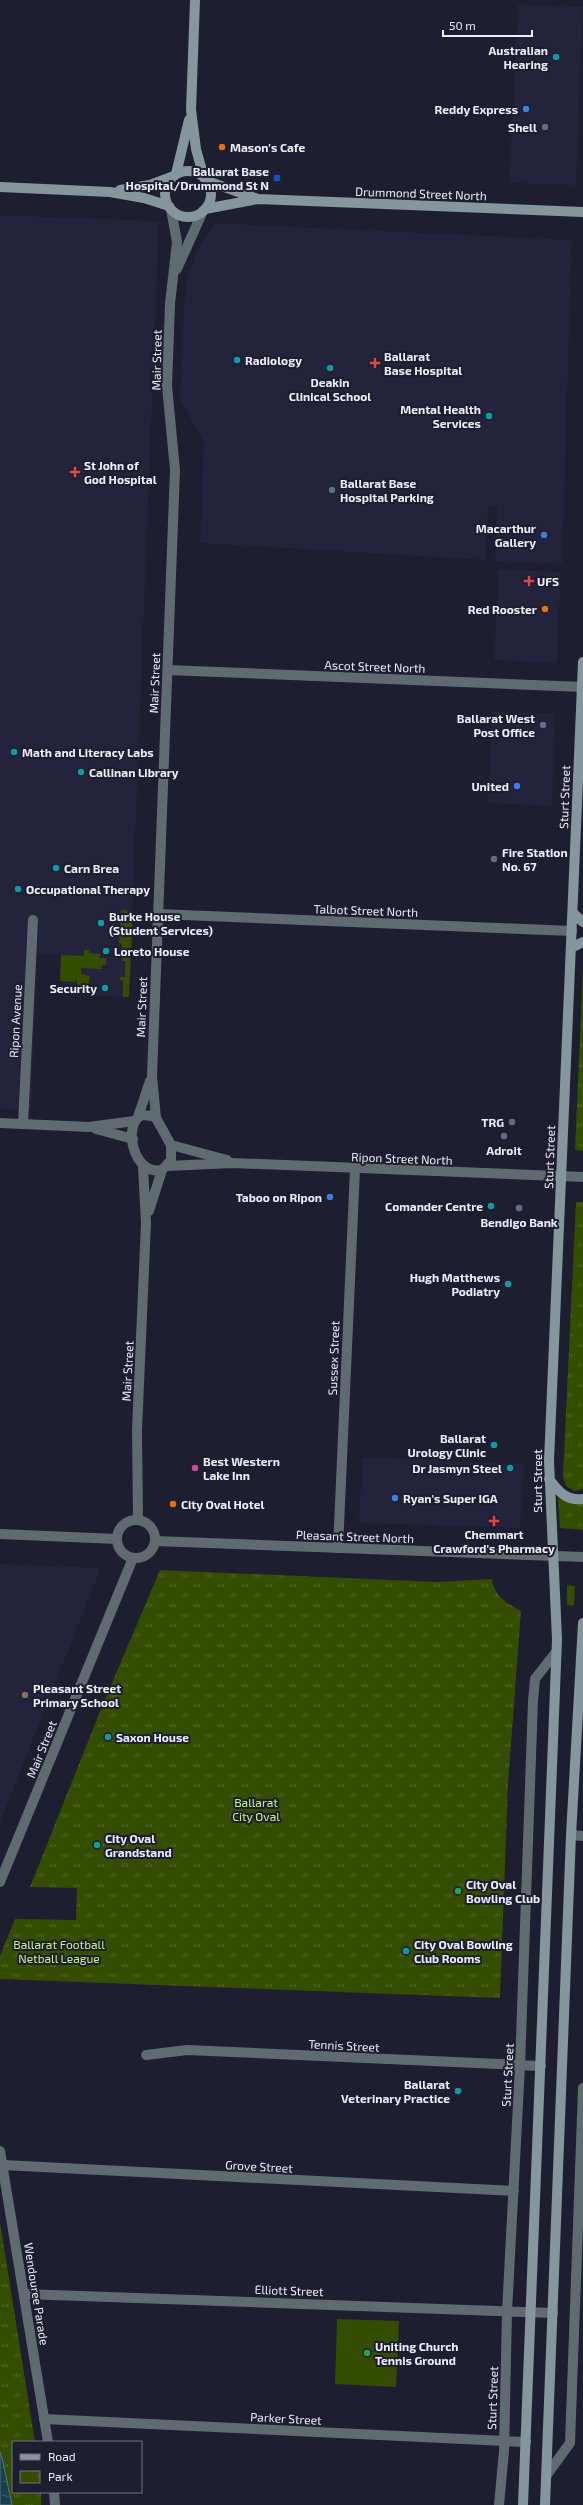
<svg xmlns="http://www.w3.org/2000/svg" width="583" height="2505" font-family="'Exo 2',sans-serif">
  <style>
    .built { fill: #23243b }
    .green { fill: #354d01 }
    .park { fill: url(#park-tufts) }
    .water { fill: url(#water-ripples); stroke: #577582 }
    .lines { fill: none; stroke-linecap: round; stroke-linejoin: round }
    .minor { stroke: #606b6f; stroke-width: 10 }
    .tertiary { stroke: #606b6f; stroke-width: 10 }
    .secondary { stroke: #85969d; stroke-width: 10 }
    .culture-dot { fill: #0f9aa8; stroke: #1d1e2f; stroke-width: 1.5 }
    .shop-dot { fill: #3f7fe0; stroke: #1d1e2f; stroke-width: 1.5 }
    .service-dot { fill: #5c6f8a; stroke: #1d1e2f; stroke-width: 1.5 }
    .food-dot { fill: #e8710a; stroke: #1d1e2f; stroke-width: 1.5 }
    .transit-dot { fill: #1a4fb4; stroke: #1d1e2f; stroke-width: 1.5 }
    .health-dot { fill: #e0444e; stroke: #1d1e2f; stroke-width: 1.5 }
    .hotel-dot { fill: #d1479c; stroke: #1d1e2f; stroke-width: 1.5 }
    .education-dot { fill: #8d6e63; stroke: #1d1e2f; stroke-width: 1.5 }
    .leisure-dot { fill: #2e9e5b; stroke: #1d1e2f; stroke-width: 1.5 }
    .labels { text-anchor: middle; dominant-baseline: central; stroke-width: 4; stroke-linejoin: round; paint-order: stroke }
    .poi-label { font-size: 12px; font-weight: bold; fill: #eceefa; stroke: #1d1e2f; text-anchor: start }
    .street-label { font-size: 12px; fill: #eceefa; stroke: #1d1e2f }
    .park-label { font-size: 12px; fill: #c5f57c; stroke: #1d1e2f }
  </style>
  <defs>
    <pattern id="park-tufts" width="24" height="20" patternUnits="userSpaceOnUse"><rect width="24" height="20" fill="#354d01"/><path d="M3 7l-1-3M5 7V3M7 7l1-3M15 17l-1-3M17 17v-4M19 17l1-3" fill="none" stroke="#526727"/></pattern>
    <pattern id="water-ripples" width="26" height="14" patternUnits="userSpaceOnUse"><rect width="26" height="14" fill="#17414e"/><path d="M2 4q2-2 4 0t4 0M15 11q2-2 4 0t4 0" fill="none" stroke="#395d68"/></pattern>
  </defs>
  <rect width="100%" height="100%" fill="#1d1e2f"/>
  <path class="built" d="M518 5 583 7 576 185 509 183Z
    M0 215 159 221 129 997 60 995 61 955 37 954 31 1110 0 1109Z
    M214 223 572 240 562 564 495 561 497 506H488L486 560 200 543 204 442 180 400 184 304 187 279 194 257Z
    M498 569 561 572 557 663 494 660Z
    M492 712 555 713 552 806 488 803Z
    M362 1457 524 1464 520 1528 359 1523Z
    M0 1564 101 1568 0 1822Z"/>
  <path class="green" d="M121 910 133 911 129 997H123V981L120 980V977H125V961H122V944L119 943Z
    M84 950H89V953L100 954V958H106V965H102V969L81 968V974L90 976 88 991 82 990V987L77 984V979L75 982 60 981 61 955 84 956Z
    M567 1585 575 1586 574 1606 567 1605Z
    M337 2319 399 2321 396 2387 335 2384Z"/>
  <path class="park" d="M583 969V1151L575 1150Z
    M576 1202H583V1489L575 1491 566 1486 563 1476Z
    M558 1498 572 1504H583V1530L560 1528Z
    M160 1570 438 1582 492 1579C494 1597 507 1603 521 1611L508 1784 500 1998 0 1979V1956L15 1919 76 1920 77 1888 30 1887 101 1709Z
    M0 2222 35 2442H13V2492H41V2505H12L0 2452Z"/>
  <path class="water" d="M0 2452 2 2458 12 2505H0Z"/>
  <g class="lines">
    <path class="minor" d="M168 670 583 687
      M158 914 572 931
      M23 1124 33 920
      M338 1548 355 1169
      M571 1835 583 1836
      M146 2055 187 2050 541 2066
      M3 2165 514 2191
      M24 2294 553 2313
      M44 2419 526 2442
      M546 2476 570 2443 583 2088
      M499 2505 504 2451 507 2312 520 2066 533 1701 535 1679 556 1652"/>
    <path class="tertiary" d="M177 269 203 211
      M142 1115 152 1116 156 1118 171 1145V1160L162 1170C133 1176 122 1124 142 1115Z
      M138 1117 150 1081
      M156 1118 152 1076 175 470 167 386 170 304 177 242 171 209
      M0 1123 89 1127 134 1121
      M96 1129 133 1139
      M171 1145 227 1160
      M167 1166 233 1163 583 1177
      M149 1211 162 1170
      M138 1519 137 1430 146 1223 143 1167
      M117 1539a19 19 0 1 1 38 0a19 19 0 1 1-38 0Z
      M0 1534 117 1539
      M155 1541 583 1557
      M0 1882 133 1558
      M0 2151 48 2442
      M54 2492 55 2505"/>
    <path class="secondary" d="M195 0 191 110 196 149 204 178
      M165 194a23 23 0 1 1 46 0a23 23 0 1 1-46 0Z
      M176 174 189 120
      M207 181 258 199
      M0 187 110 192 144 198 169 206
      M120 190 150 185 174 176
      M205 209 258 199 583 212
      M573 913 583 922
      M571 948 583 942
      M549 1479C559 1492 566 1501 583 1499
      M523 2505 557 1639 549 1461 583 662
      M545 2505 571 1835 583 1623"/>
  </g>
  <g class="culture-dot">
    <circle cx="556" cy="57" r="4"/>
    <circle cx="237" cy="360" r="4"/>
    <circle cx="330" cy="368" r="4"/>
    <circle cx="489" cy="416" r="4"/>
    <circle cx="14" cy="752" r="4"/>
    <circle cx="81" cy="772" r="4"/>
    <circle cx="56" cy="868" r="4"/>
    <circle cx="18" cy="889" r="4"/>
    <circle cx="101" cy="923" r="4"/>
    <circle cx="106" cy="951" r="4"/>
    <circle cx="105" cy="988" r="4"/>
    <circle cx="491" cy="1206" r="4"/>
    <circle cx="508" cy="1284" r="4"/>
    <circle cx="494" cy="1445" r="4"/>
    <circle cx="510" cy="1468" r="4"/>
    <circle cx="108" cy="1737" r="4"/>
    <circle cx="97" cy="1845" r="4"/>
    <circle cx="406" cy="1951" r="4"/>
    <circle cx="458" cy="2091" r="4"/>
  </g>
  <g class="shop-dot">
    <circle cx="526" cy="109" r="4"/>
    <circle cx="544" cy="535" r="4"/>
    <circle cx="517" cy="786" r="4"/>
    <circle cx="330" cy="1197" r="4"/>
    <circle cx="395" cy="1498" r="4"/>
  </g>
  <g class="service-dot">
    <circle cx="545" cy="127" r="4"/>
    <circle cx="332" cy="490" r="4"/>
    <circle cx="543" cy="725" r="4"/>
    <circle cx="494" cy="859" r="4"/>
    <circle cx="512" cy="1122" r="4"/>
    <circle cx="504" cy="1136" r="4"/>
    <circle cx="519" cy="1208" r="4"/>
  </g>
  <g class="food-dot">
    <circle cx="222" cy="147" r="4"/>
    <circle cx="545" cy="609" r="4"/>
    <circle cx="173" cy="1504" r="4"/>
  </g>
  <rect class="transit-dot" x="273" y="174" width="8" height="8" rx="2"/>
  <g class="health-dot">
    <path d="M373 357h4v4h4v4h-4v4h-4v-4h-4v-4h4z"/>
    <path d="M73 466h4v4h4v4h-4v4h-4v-4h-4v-4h4z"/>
    <path d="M527 575h4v4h4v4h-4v4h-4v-4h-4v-4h4z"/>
    <path d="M492 1515h4v4h4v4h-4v4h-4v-4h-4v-4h4z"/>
  </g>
  <circle class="hotel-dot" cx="195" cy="1468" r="4"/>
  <circle class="education-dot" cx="25" cy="1695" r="4"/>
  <g class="leisure-dot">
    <circle cx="458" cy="1891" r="4"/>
    <circle cx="367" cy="2353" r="4"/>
  </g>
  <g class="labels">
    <g class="poi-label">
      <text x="548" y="50" text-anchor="end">Australian<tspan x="548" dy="14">Hearing</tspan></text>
      <text x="518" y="109" text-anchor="end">Reddy Express</text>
      <text x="537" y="127" text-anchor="end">Shell</text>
      <text x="230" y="147">Mason's Cafe</text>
      <text x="269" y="171" text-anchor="end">Ballarat Base<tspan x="269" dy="14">Hospital/Drummond St N</tspan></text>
      <text x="384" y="356">Ballarat<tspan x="384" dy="14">Base Hospital</tspan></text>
      <text x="245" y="360">Radiology</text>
      <text x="330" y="382" text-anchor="middle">Deakin<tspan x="330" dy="14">Clinical School</tspan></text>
      <text x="481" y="409" text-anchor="end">Mental Health<tspan x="481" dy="14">Services</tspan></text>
      <text x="84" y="465">St John of<tspan x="84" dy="14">God Hospital</tspan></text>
      <text x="340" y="483">Ballarat Base<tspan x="340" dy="14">Hospital Parking</tspan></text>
      <text x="536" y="528" text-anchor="end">Macarthur<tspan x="536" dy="14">Gallery</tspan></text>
      <text x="537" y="581">UFS</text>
      <text x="537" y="609" text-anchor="end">Red Rooster</text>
      <text x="535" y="718" text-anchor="end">Ballarat West<tspan x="535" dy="14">Post Office</tspan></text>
      <text x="22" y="752">Math and Literacy Labs</text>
      <text x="89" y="772">Callinan Library</text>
      <text x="509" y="786" text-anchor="end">United</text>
      <text x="502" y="852">Fire Station<tspan x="502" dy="14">No. 67</tspan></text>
      <text x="64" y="868">Carn Brea</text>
      <text x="26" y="889">Occupational Therapy</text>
      <text x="109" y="916">Burke House<tspan x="109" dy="14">(Student Services)</tspan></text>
      <text x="114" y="951">Loreto House</text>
      <text x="97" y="988" text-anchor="end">Security</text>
      <text x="504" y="1122" text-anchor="end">TRG</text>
      <text x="504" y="1150" text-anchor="middle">Adroit</text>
      <text x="322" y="1197" text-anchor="end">Taboo on Ripon</text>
      <text x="483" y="1206" text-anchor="end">Comander Centre</text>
      <text x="519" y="1222" text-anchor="middle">Bendigo Bank</text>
      <text x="500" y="1277" text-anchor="end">Hugh Matthews<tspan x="500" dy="14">Podiatry</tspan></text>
      <text x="486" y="1438" text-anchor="end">Ballarat<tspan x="486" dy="14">Urology Clinic</tspan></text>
      <text x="203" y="1461">Best Western<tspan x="203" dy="14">Lake Inn</tspan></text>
      <text x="502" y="1468" text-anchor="end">Dr Jasmyn Steel</text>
      <text x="403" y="1498">Ryan's Super IGA</text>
      <text x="181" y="1504">City Oval Hotel</text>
      <text x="494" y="1534" text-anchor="middle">Chemmart<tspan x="494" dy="14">Crawford's Pharmacy</tspan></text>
      <text x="33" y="1688">Pleasant Street<tspan x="33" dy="14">Primary School</tspan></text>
      <text x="116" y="1737">Saxon House</text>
      <text x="105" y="1838">City Oval<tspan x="105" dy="14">Grandstand</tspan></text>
      <text x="466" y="1884">City Oval<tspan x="466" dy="14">Bowling Club</tspan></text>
      <text x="414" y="1944">City Oval Bowling<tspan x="414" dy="14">Club Rooms</tspan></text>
      <text x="450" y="2084" text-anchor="end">Ballarat<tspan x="450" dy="14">Veterinary Practice</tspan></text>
      <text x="375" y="2346">Uniting Church<tspan x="375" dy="14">Tennis Ground</tspan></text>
    </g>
    <g class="street-label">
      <text transform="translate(421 193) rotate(2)">Drummond Street North</text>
      <text transform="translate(156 360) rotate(-89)">Mair Street</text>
      <text transform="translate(375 666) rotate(2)">Ascot Street North</text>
      <text transform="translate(154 683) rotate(-88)">Mair Street</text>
      <text transform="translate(564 797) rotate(-88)">Sturt Street</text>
      <text transform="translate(366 910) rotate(2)">Talbot Street North</text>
      <text transform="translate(141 1007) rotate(-88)">Mair Street</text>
      <text transform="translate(15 1021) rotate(-87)">Ripon Avenue</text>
      <text transform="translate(549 1157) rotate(-88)">Sturt Street</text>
      <text transform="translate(402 1158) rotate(2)">Ripon Street North</text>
      <text transform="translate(333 1358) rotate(-88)">Sussex Street</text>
      <text transform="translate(127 1371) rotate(-87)">Mair Street</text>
      <text transform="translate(537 1481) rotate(-90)">Sturt Street</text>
      <text transform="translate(355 1536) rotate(2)">Pleasant Street North</text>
      <text transform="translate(41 1749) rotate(-68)">Mair Street</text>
      <text transform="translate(344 2045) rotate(3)">Tennis Street</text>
      <text transform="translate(507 2075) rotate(-87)">Sturt Street</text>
      <text transform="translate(259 2166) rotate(3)">Grove Street</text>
      <text transform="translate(289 2290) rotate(2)">Elliott Street</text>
      <text transform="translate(37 2294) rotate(81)">Wendouree Parade</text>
      <text transform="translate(492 2398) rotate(-88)">Sturt Street</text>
      <text transform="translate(286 2418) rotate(3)">Parker Street</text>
    </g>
    <g class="park-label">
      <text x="256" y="1802">Ballarat<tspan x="256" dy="14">City Oval</tspan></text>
      <text x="59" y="1944">Ballarat Football<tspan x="59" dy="14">Netball League</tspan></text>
    </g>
  </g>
  <rect x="12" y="2441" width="130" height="52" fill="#1d1e2f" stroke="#707180"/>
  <rect x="20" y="2454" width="20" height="6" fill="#85969d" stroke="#707180"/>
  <text x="48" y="2461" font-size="12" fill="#eceefa">Road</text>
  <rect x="20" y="2471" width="20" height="12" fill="url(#park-tufts)" stroke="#707180"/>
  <text x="48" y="2481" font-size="12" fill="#eceefa">Park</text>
  <path d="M443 30v6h89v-6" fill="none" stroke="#eceefa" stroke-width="2"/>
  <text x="449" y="30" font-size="12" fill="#eceefa" stroke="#1d1e2f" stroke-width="3" paint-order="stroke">50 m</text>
</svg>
